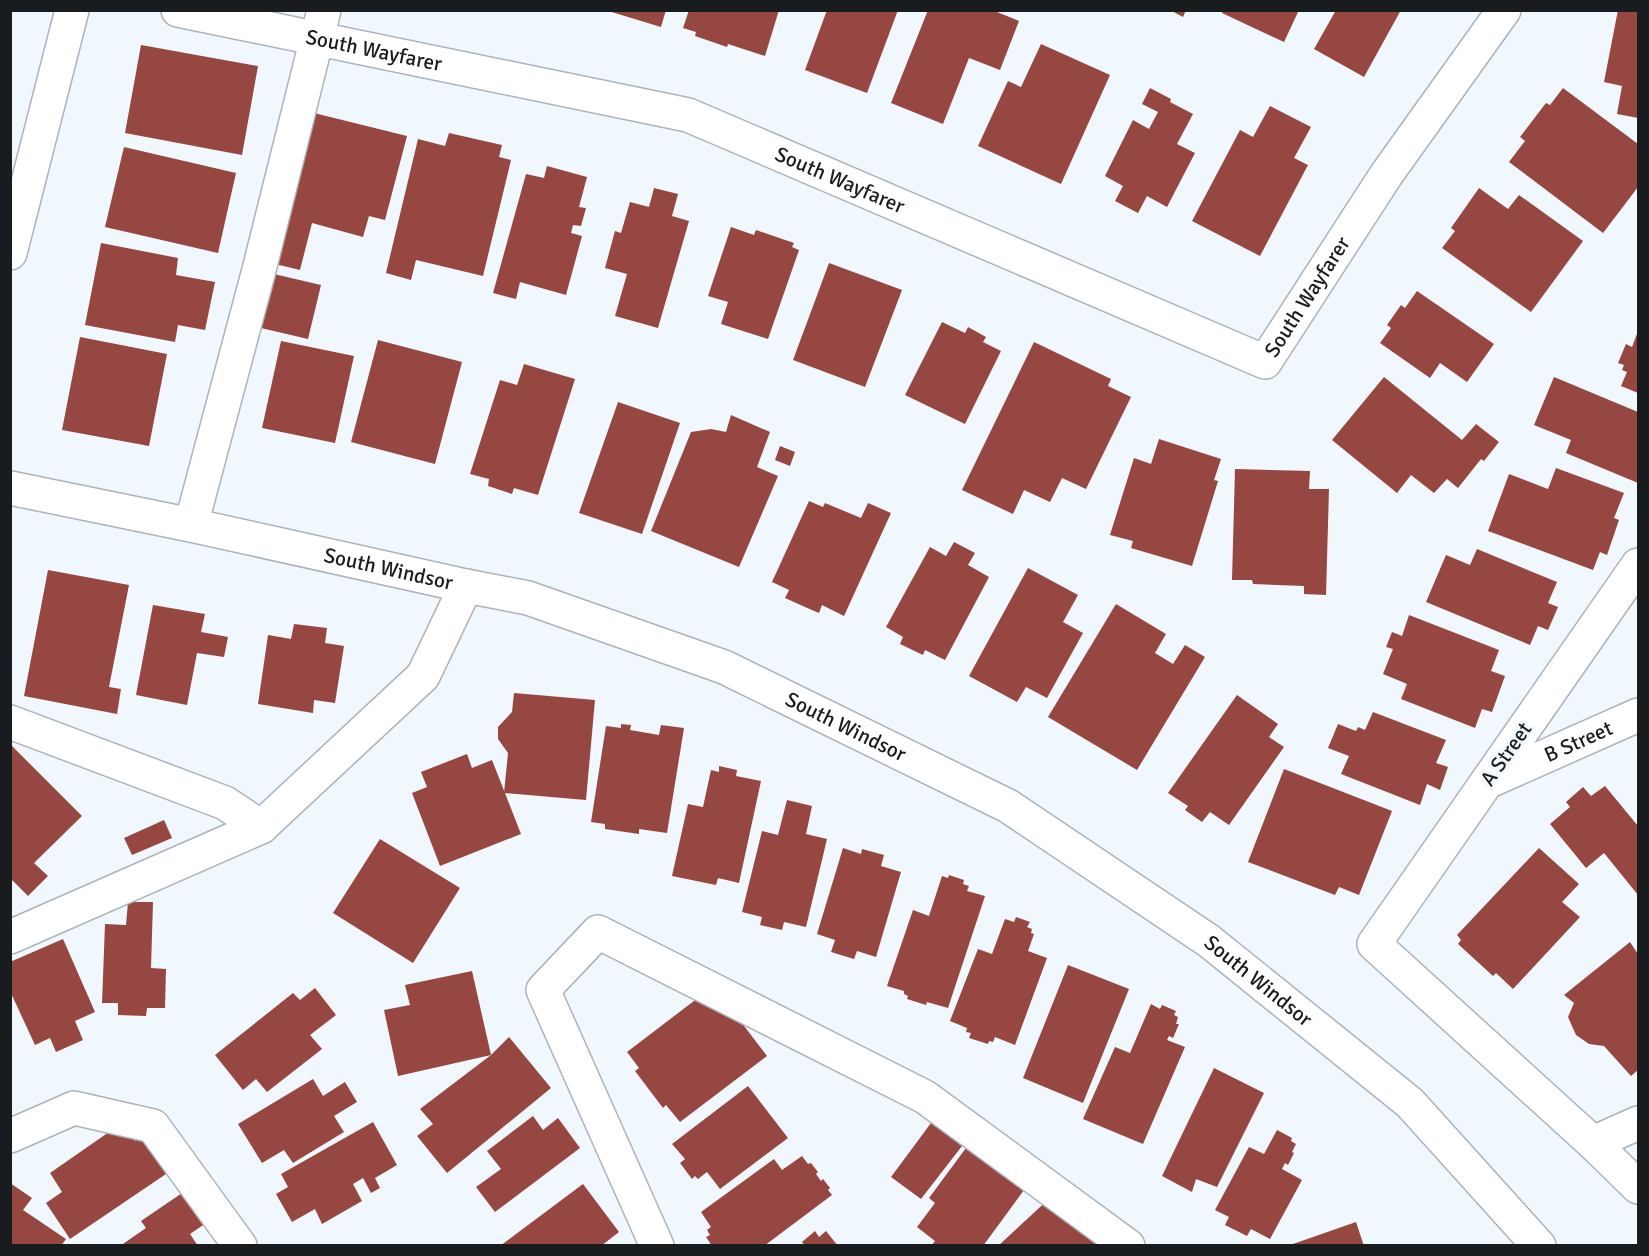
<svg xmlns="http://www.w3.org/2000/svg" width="1649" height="1256" font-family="Signika,sans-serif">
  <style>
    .building { fill: #974742 }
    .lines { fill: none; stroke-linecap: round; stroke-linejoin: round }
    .minor-casing { stroke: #adb3b9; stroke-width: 36 }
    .minor { stroke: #fff; stroke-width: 33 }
    .labels { text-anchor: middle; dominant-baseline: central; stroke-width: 6; stroke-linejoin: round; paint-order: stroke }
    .street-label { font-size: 21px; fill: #191c1e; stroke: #f0f7fd }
  </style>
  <rect width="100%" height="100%" fill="#f0f7fd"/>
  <path class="building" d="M605 10H666L661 27Z
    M689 10H779L765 56 728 44 727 47 695 36 696 32 683 28Z
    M827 10H898L867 93 805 70Z
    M928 10H992L1019 21 1000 70 969 58 943 124 891 103Z
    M1170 10H1186L1183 17Z
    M1223 10H1299L1284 42 1222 13Z
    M1336 10H1401L1364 77 1314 49Z
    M1618 10H1638V118L1617 114 1622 86 1604 82Z
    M1041 44 1110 75 1061 184 978 146 1008 81 1021 87Z
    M141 45 258 66 242 155 125 133Z
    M1150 88 1171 99 1170 102 1193 114 1177 144 1195 153 1167 207 1147 196 1138 213 1115 201 1123 186 1105 176 1133 120 1149 129 1158 112 1142 104Z
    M1563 88 1638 144V187L1603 233 1509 162 1525 141 1520 137 1546 103 1550 105Z
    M1270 106 1311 127 1294 158 1308 165 1260 256 1192 221 1240 130 1253 137Z
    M314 113 407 136 385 220 369 216 363 237 312 223 300 270 275 264Z
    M449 133 502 145 499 157 511 160 483 276 416 260 411 280 386 273 418 139 445 146Z
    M124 147 236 173 218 253 105 227Z
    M547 166 587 177 579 207 586 208 581 226 573 225 571 233 582 236 566 295 520 282 516 299 493 293 526 174 544 178Z
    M654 188 678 194 672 216 689 221 658 328 615 316 627 274 605 268 615 231 621 233 630 202 649 207Z
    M1479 188 1508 209 1519 195 1583 241 1531 312 1442 248 1455 231 1451 228Z
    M731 227 754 235 756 230 794 243 792 247 799 250 768 339 721 324 728 302 708 296Z
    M101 243 178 258 176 275 215 282 205 330 178 325 175 342 85 325Z
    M829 263 902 290 865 387 793 360Z
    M274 274 321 285 308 339 261 328Z
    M1417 291 1494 344 1467 382 1440 363 1430 378 1380 343 1391 328 1387 325 1401 305 1405 308Z
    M942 322 965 333 968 327 986 337 983 342 1001 351 965 424 905 395Z
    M1638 331V393L1621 386 1627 372 1622 370 1624 365 1618 363 1626 344 1632 347Z
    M80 337 167 354 149 446 62 430Z
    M378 340 462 362 435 464 351 442Z
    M281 341 354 356 335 443 262 428Z
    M1034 342 1111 379 1108 386 1131 397 1086 489 1062 478 1050 502 1024 490 1013 514 962 490Z
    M524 364 575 379 538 495 514 488 512 494 488 486 489 479 470 474 500 380 517 385Z
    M1384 377 1462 440 1476 424 1499 442 1484 461 1481 459 1458 488 1447 479 1434 493 1411 475 1397 493 1332 440Z
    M1554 377 1638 412V483L1566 453 1571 440 1534 425Z
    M618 402 680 423 642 534 579 513Z
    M731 415 770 432 757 467 778 476 739 567 651 531 691 432 711 429 726 432Z
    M1159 439 1221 459 1214 480 1218 481 1192 566 1131 548 1133 541 1110 535 1134 458 1151 464Z
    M780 446 795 452 790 466 775 460Z
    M1556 468 1624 493 1614 518 1619 520 1607 555 1600 552 1593 570 1488 531 1509 474 1548 489Z
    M1235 469 1310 471 1309 489H1329L1326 595 1304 594V586L1253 584 1252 580H1232Z
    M809 501 823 507 825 503 861 518 868 503 891 513 844 616 822 605 819 613 805 607 785 598 789 590 772 582Z
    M954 542 975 553 968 565 989 577 945 660 925 650 923 655 900 644 903 637 886 627 930 547 946 556Z
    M1477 549 1557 582 1548 603 1558 607 1548 630 1538 626 1530 645 1426 602 1446 555 1470 565Z
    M1028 568 1078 595 1063 622 1083 633 1047 698 1026 687 1017 702 969 676Z
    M48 570 129 585 109 687 121 689 117 714 24 696Z
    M1116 604 1166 634 1155 653 1173 664 1185 645 1205 657 1137 770 1048 717Z
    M153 605 205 614 201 632 228 637 224 657 197 653 187 705 136 695Z
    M1409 615 1499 650 1491 671 1505 676 1492 712 1482 709 1475 728 1401 699 1407 684 1383 674 1393 649 1386 647 1392 632 1402 636Z
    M294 624 327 628 325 643 344 646 335 703 314 700 313 713 258 704 268 635 291 639Z
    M514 693 595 700 586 800 504 793 508 753 498 739V727L512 712Z
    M1237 695 1278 724 1269 737 1284 747 1229 825 1210 812 1202 822 1185 810 1188 806 1168 793Z
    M1373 712 1446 740 1436 763 1448 767 1440 790 1427 784 1420 805 1341 774 1349 756 1328 748 1338 724 1356 731 1358 727 1365 730Z
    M621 724 631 725 630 730 659 735 661 725 684 728 667 833 639 829V834L605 829V824L591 822 606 726 621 728Z
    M10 744 82 816 34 863 48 876 28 896 10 878Z
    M467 754 472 768 492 760 521 834 440 866 412 793 427 787 421 772Z
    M719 766 737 770 736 776 761 781 739 883 718 878 716 885 672 876 688 804 703 807 711 770 719 772Z
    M1284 769 1392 811 1359 895 1339 887 1335 895 1248 862Z
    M1605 786 1638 826V895L1604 853 1586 868 1550 824 1570 807 1566 802 1583 787 1591 796Z
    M787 800 812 806 806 834 827 839 806 927 784 922 782 930 760 925 762 917 742 912 762 831 778 835Z
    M164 820 172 838 132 855 124 838Z
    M380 839 460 888 413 963 333 913Z
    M843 848 861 854 862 849 884 855 881 866 901 872 876 957 857 951 854 959 831 952 835 940 817 934Z
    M1539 848 1579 884 1562 902 1580 917 1513 989 1496 973 1493 976 1458 944 1461 940 1457 935Z
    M949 875 964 880 963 884 969 886 967 891 985 896 948 1008 927 1002 926 1005 907 999 908 996 904 994V991L887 986 913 910 929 916 942 876 948 878Z
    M128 902H153L151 968 166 969 165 1008H147L146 1016 118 1015V1003H102L105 924 126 925Z
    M1016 917 1030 922 1027 927 1032 929 1031 933 1034 934 1028 951 1047 958 1015 1045 995 1037 993 1042 989 1041 988 1044 969 1038 971 1033 966 1032 967 1028 950 1021 978 949 992 954 1005 919 1014 922Z
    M63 939 95 1012 75 1021 83 1040 56 1052 50 1038 35 1045 10 991V962Z
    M1630 942 1638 954V1070L1631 1076 1604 1046 1589 1044 1576 1035 1568 1017 1574 1003 1564 995Z
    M1068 965 1129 989 1083 1103 1023 1078Z
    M472 971 491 1055 398 1076 384 1010 410 1005 405 985Z
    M315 988 336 1015 310 1035 322 1049 267 1092 256 1079 243 1090 215 1055 293 993 300 1000Z
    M707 991 741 1022 767 1056 680 1122 666 1105 663 1108 635 1071 639 1068 627 1052Z
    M1151 1004 1160 1009 1162 1005 1176 1011 1174 1015 1178 1017 1176 1024H1179L1173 1038 1169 1036 1167 1040 1185 1047 1143 1144 1083 1119 1115 1047 1130 1053Z
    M509 1037 551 1088 447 1173 417 1136 433 1124 420 1109 491 1055Z
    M1214 1068 1264 1093 1217 1187 1196 1179 1192 1192 1162 1176Z
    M313 1079 323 1096 345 1082 357 1102 334 1116 344 1132 293 1163 284 1150 262 1163 238 1124Z
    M748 1086 788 1138 720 1189 707 1172 698 1179 695 1176 692 1179 680 1163 685 1159 672 1144Z
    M533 1116 543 1130 558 1118 580 1148 495 1212 476 1187 501 1169 487 1151Z
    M373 1122 397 1165 375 1178 380 1188 371 1193 363 1178 353 1184 362 1201 322 1224 315 1209 292 1222 276 1194 288 1187 281 1174Z
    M122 1123 135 1141 140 1137 166 1174 70 1239 46 1203 62 1192 50 1173Z
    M931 1123 962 1146 921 1199 891 1177Z
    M1277 1130 1292 1138 1291 1141 1296 1144 1292 1152 1294 1153 1288 1165 1285 1163 1282 1169 1302 1180 1270 1239 1251 1229 1247 1236 1225 1225 1229 1217 1215 1210 1249 1147 1264 1154Z
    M966 1148 990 1166 993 1161 1013 1176 1011 1181 1024 1190 983 1246H931L935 1241 917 1227 935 1203 929 1198Z
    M802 1156 808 1164 811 1163 814 1167 818 1172 816 1174 821 1181 823 1179 830 1188 828 1190 832 1195 764 1246H712L706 1237 710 1235 707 1230 711 1227 701 1212 774 1159 782 1170Z
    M10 1183 32 1198 23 1210 66 1239 61 1246H10Z
    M583 1184 619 1232 601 1246H500Z
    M188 1189 209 1221 190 1234 198 1246H120L146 1228 141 1221Z
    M1051 1197 1101 1241 1096 1246H998Z
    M1356 1222 1364 1246H1290V1245Z
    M815 1231 819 1237 826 1231 838 1246H805L802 1242Z"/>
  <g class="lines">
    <g class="minor-casing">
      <g id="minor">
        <path id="s1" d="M178 10 688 115 1265 362 1386 175 1504 10"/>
        <path d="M10 253 72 10"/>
        <path id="s2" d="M10 488 191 525 466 586 528 598 724 667 1008 806 1209 941 1410 1103 1539 1246"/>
        <path d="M191 525 259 270 324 10"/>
        <path d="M1638 565 1374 944 1593 1143 1638 1187"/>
        <path d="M10 722 225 803 261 827"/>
        <path id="s3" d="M1487 782 1638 715"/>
        <path d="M10 937 261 827 423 676 466 586"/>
        <path d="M10 1136 74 1108 153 1126 240 1246"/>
        <path d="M1593 1143 1638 1123"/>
        <path d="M657 1246 543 990 598 932 925 1097 1128 1246"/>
      </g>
    </g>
    <use href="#minor" class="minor"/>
  </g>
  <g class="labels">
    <g class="street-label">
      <text stroke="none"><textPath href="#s1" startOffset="200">South Wayfarer</textPath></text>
      <text stroke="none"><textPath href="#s1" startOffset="686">South Wayfarer</textPath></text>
      <text stroke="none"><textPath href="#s1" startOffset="1226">South Wayfarer</textPath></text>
      <text stroke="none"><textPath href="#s2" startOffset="387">South Windsor</textPath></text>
      <text stroke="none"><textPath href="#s2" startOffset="873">South Windsor</textPath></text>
      <text stroke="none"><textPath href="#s3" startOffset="100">B Street</textPath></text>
      <text transform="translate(1506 754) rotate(-55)">A Street</text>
      <text stroke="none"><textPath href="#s2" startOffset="1359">South Windsor</textPath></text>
    </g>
  </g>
  <rect width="1649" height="1256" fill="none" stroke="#191c1e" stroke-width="24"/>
</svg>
